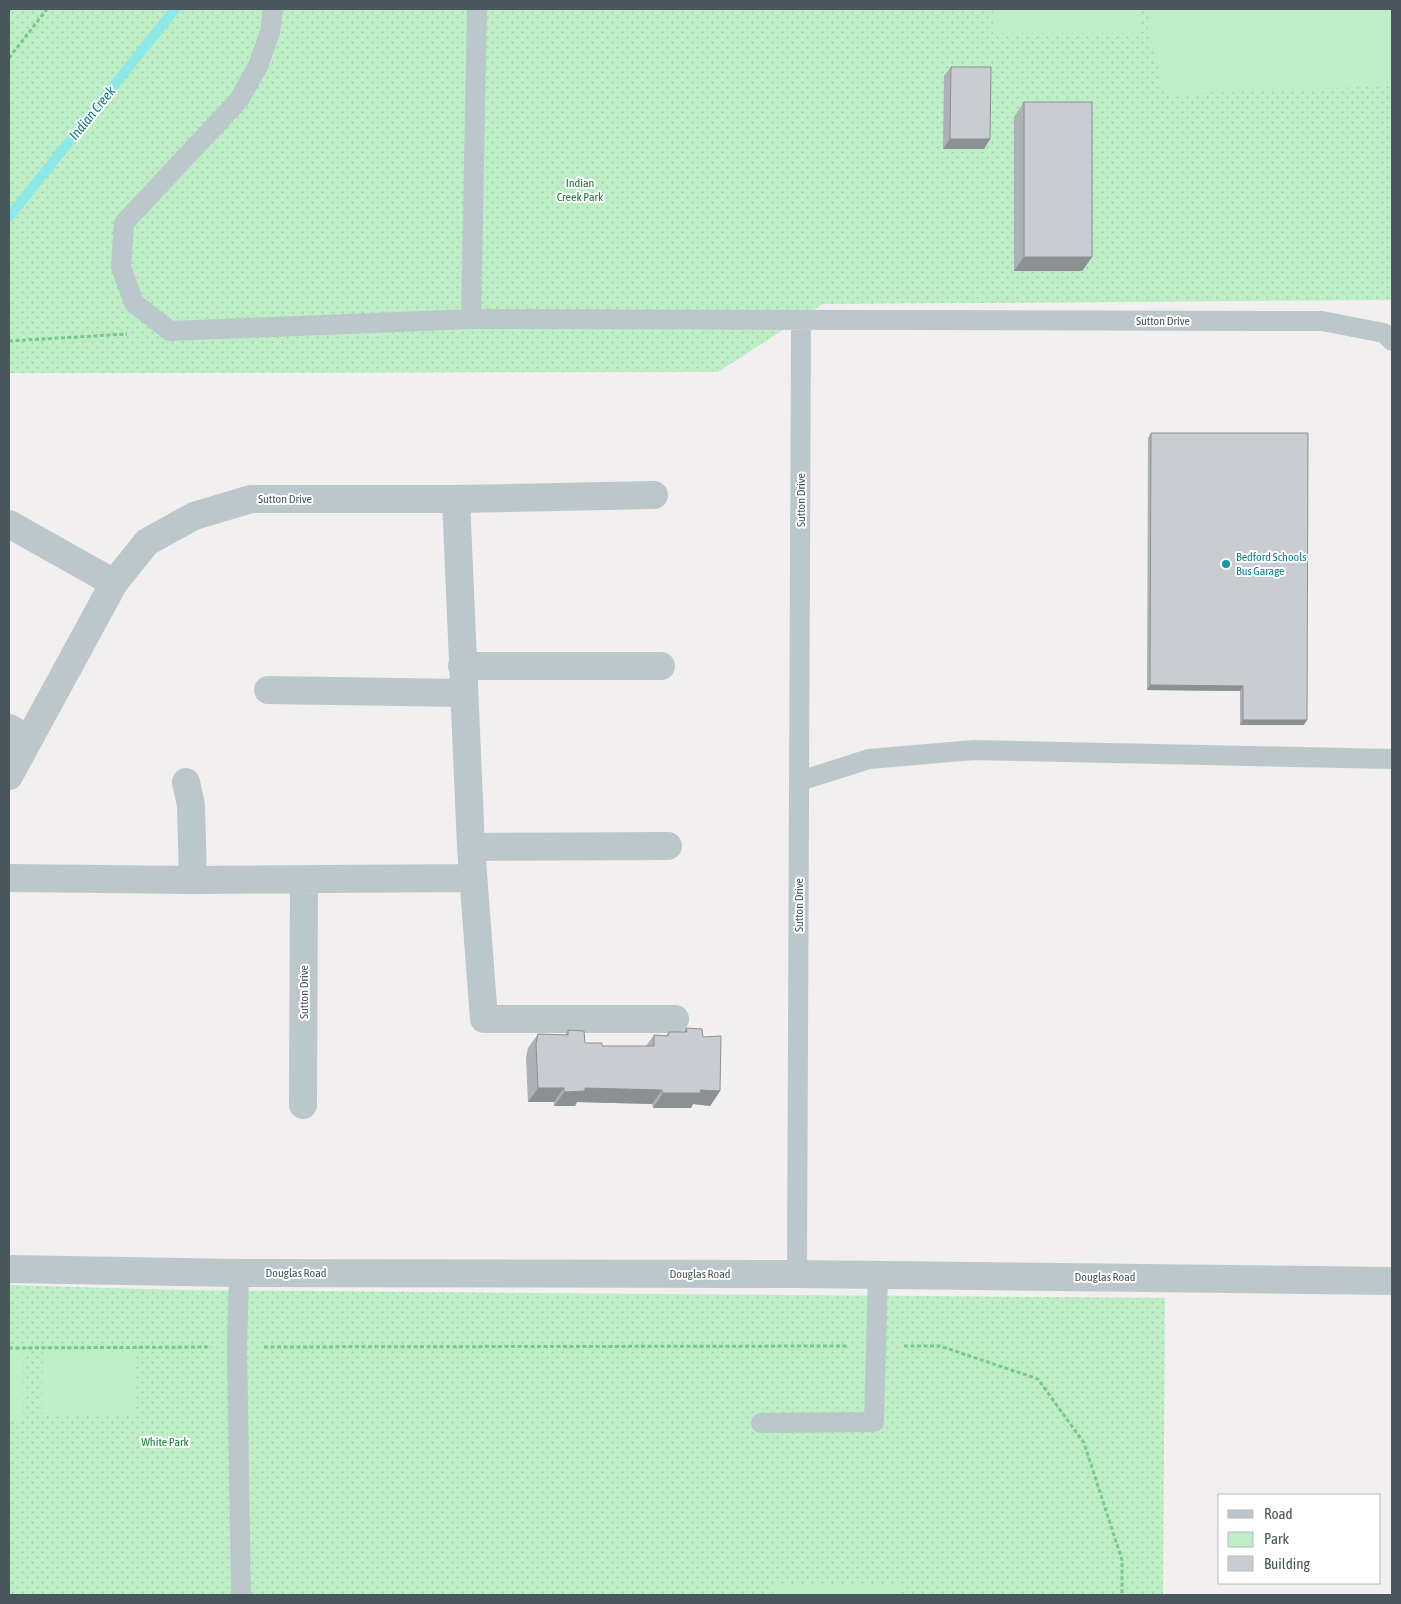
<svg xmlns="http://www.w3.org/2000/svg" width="1401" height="1604" font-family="'Asap Condensed',sans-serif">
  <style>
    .green { fill: url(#green-dots) }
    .pitch { fill: #beeec6 }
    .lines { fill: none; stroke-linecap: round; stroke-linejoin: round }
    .stream { stroke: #8de9e7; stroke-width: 10 }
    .path { stroke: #77ca8f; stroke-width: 3; stroke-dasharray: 4 2.5; stroke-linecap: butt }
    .service { stroke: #bbc7cb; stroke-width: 20 }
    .minor { stroke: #bbc7cb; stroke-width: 28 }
    .tertiary { stroke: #bbc7cb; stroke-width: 28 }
    .wall { fill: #adb0b4 }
    .shaded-wall { fill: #8d9092 }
    .building { fill: #c9cdd1; stroke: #8d9092 }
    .culture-dot { fill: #0f9aa8; stroke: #fff; stroke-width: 2 }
    .labels { text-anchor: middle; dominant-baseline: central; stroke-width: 4; stroke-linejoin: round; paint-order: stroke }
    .park-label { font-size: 12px; fill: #1a7b34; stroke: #fff }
    .street-label { font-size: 12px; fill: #47575c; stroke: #fff }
    .culture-label { font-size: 12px; fill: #0d838f; stroke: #fff; text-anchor: start }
    .water-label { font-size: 14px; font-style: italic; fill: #11807e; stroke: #fff }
  </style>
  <defs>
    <pattern id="green-dots" width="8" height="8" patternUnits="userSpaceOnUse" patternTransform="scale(1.25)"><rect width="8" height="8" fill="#beeec6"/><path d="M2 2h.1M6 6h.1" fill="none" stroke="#a5ceac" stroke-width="1.8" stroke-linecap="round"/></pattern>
  </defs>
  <rect width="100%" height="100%" fill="#f1efef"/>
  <path class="green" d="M9 9H1392V300L823 304 718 372 9 373Z
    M9 1285 178 1290 1165 1298 1163 1595H9Z"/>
  <path class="pitch" d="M993 9H1141V33H993Z
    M1151 9H1392V86L1165 94 1148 28Z
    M9 1351H23V1421H9Z
    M43 1351 135 1352V1413H42Z
    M775 1586H899V1595H775Z"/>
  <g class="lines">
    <path class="stream" d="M9 217 175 9"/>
    <path class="path" d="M9 58 47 9
      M9 341 127 334
      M904 1346H940L1038 1379 1084 1443 1122 1560V1595
      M264 1347 848 1346
      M9 1348 211 1347"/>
    <path class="service" d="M273 9 270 32 258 66 239 100 124 223 121 267 134 303 170 331 471 319
      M477 9 471 319 1322 321 1384 333 1392 341
      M800 781 869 759 974 750 1392 759
      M239 1273 237 1347 241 1595
      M797 1274 801 321
      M761 1423 874 1422 878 1275"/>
    <path class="minor" d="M456 499 471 847 484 1019H675
      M9 524 114 583
      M462 666H661
      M268 690 464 693
      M9 728 29 739
      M9 776 114 583 147 542 194 516 251 499H456L654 495
      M186 782 191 805 193 880
      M471 847 668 846
      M9 878 193 880 473 878
      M303 1105 304 879"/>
    <path class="tertiary" d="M9 1269 239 1273 797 1274 1392 1281"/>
  </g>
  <path class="wall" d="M951 67 990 139 984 149H943L944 76Z
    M1024 102 1092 257 1082 271H1014V117Z
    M1151 433 1304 725H1240V691L1147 690 1148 438Z
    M686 1028 703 1037 720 1091 710 1106 693 1104 691 1108H653L652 1104 577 1102 575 1106H554V1102H528L526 1058 528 1048 538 1034 565 1035 568 1030 585 1043 602 1046H646L654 1035 666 1036 669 1032H683Z"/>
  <path class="shaded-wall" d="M950 139H990L984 149H943Z
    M1024 257H1092L1082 271H1014Z
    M1150 685 1243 686 1240 691 1147 690Z
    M1243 720H1307L1304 725H1240Z
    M538 1088H564L554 1102H528Z
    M585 1088 662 1090 652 1104 577 1102 575 1106H554L564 1092Z
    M700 1090 720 1091 710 1106 693 1104 691 1108H653L663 1093Z"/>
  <path class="building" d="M951 67H991L990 139H950Z
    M1024 102H1092V257H1024Z
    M1151 433H1308L1307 720H1243V686L1150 685Z
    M686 1028 702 1029 703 1037 721 1036 720 1091 700 1090 701 1093H663L662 1090 585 1088V1091L564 1092V1088H538L536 1044 538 1034 568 1035V1030L584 1031 585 1043H602V1046H654V1035L668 1036 669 1032H687Z"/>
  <circle class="culture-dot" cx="1226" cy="564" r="5"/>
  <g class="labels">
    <g class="park-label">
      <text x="580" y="183">Indian<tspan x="580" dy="14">Creek Park</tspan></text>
      <text x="165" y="1442">White Park</text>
    </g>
    <g class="street-label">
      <text x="1163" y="321">Sutton Drive</text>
      <text x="285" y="499">Sutton Drive</text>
      <text transform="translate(801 500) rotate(-90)">Sutton Drive</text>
      <text transform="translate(799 905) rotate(-90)">Sutton Drive</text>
      <text transform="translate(304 992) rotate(-90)">Sutton Drive</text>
      <text x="296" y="1273">Douglas Road</text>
      <text x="700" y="1274">Douglas Road</text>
      <text x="1105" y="1277">Douglas Road</text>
    </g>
    <g class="culture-label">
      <text x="1236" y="557">Bedford Schools<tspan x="1236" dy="14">Bus Garage</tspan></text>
    </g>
    <g class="water-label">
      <text transform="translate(92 113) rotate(-51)">Indian Creek</text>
    </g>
  </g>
  <rect width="1401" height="1604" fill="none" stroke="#47575c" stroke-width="20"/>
  <rect x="1218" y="1494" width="162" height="90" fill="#ffffff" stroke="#b5bcbe"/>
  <rect x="1228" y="1510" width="25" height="8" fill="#bbc7cb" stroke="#b5bcbe"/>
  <text x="1264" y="1519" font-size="15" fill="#47575c">Road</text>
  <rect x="1228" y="1532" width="25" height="15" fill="#beeec6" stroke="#b5bcbe"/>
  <text x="1264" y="1544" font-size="15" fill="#47575c">Park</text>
  <rect x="1228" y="1556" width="25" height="15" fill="#c9cdd1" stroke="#b5bcbe"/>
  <text x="1264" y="1569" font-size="15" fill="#47575c">Building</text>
</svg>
